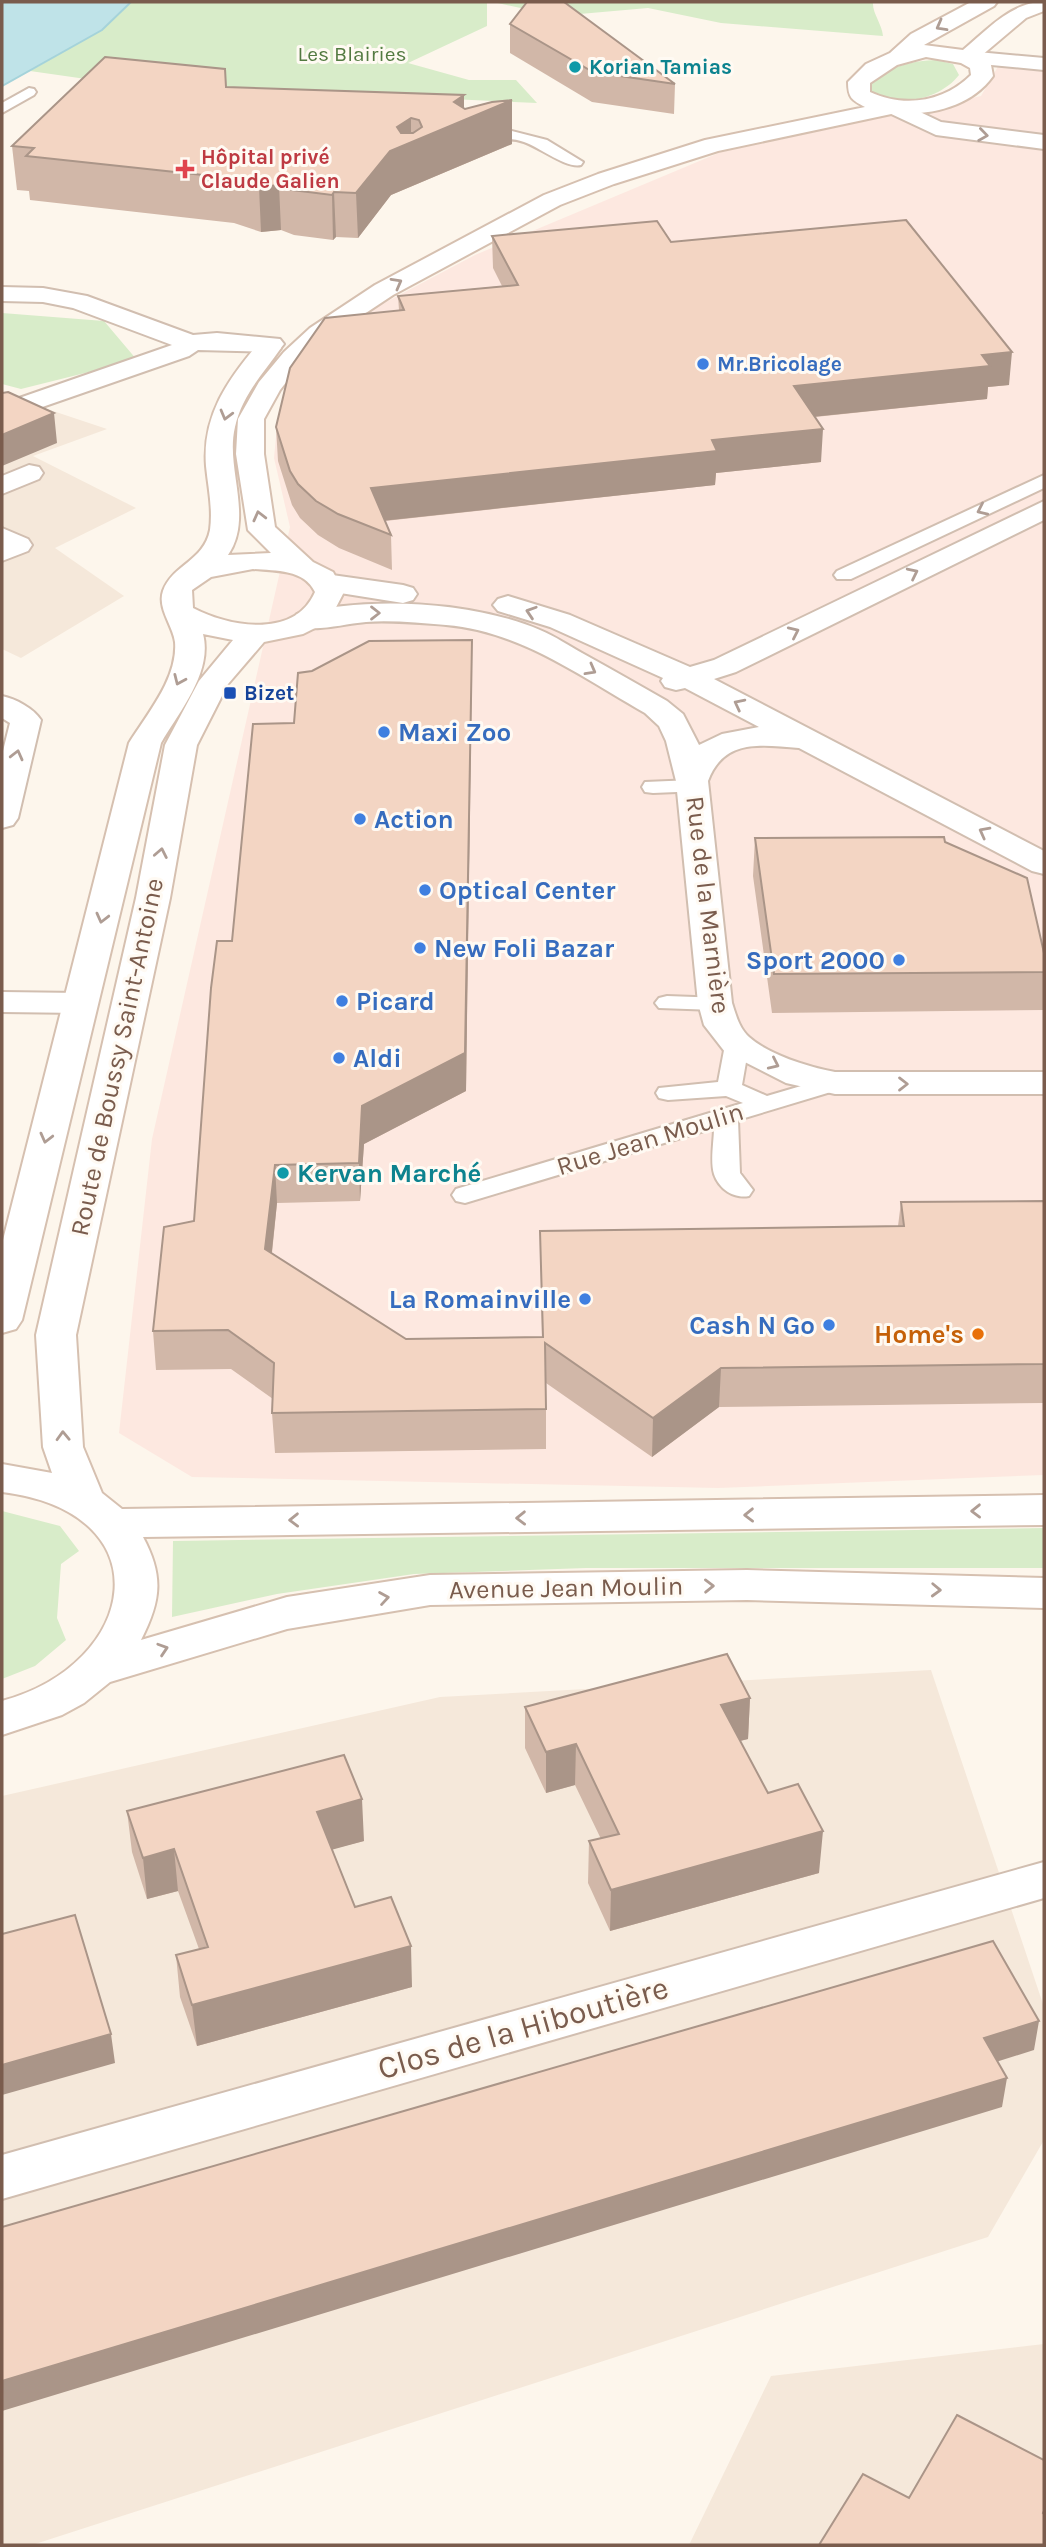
<svg xmlns="http://www.w3.org/2000/svg" width="1046" height="2547" font-family="Karla,sans-serif">
  <style>
    .residential { fill: #f5e8da }
    .commercial { fill: #fde8e0 }
    .green { fill: #d8ecc9 }
    .water { fill: #bfe3e8; stroke: #a5d3da; stroke-width: 2 }
    .lines { fill: none; stroke-linecap: round; stroke-linejoin: round }
    .service-casing { stroke: #d1beb0; stroke-width: 4 }
    .minor-casing { stroke: #d1beb0; stroke-width: 4 }
    .secondary-casing { stroke: #d6c0b0; stroke-width: 4 }
    .service { fill: #fff; fill-rule: evenodd }
    .minor { fill: #fff; fill-rule: evenodd }
    .secondary { fill: #fff; fill-rule: evenodd }
    .wall { fill: #d1b7a8 }
    .shaded-wall { fill: #aa9588 }
    .building { fill: #f3d5c3; stroke: #aa9588; stroke-width: 2; fill-rule: evenodd }
    .oneway { stroke: #af9d94 }
    .culture-dot { fill: #0f9aa8; stroke: #fffaf3; stroke-width: 2.5 }
    .health-dot { fill: #e0444e; stroke: #fffaf3; stroke-width: 2.5 }
    .shop-dot { fill: #3f7fe0; stroke: #fffaf3; stroke-width: 2.5 }
    .transit-dot { fill: #1a4fb4; stroke: #fffaf3; stroke-width: 2.5 }
    .food-dot { fill: #e8710a; stroke: #fffaf3; stroke-width: 2.5 }
    .labels { text-anchor: middle; dominant-baseline: central; stroke-width: 6; stroke-linejoin: round; paint-order: stroke }
    .far-park-label { font-size: 21px; fill: #537a41; stroke: #fffaf3 }
    .far-culture-label { font-size: 21px; font-weight: bold; fill: #0d838f; stroke: #fffaf3; text-anchor: start }
    .far-health-label { font-size: 21px; font-weight: bold; fill: #be3a42; stroke: #fffaf3; text-anchor: start }
    .far-shop-label { font-size: 21px; font-weight: bold; fill: #366cbe; stroke: #fffaf3; text-anchor: start }
    .far-transit-label { font-size: 21px; font-weight: bold; fill: #164399; stroke: #fffaf3; text-anchor: start }
    .shop-label { font-size: 26px; font-weight: bold; fill: #366cbe; stroke: #fffaf3; text-anchor: start }
    .street-label { font-size: 26px; fill: #7a5c4d; stroke: #fffaf3 }
    .culture-label { font-size: 26px; font-weight: bold; fill: #0d838f; stroke: #fffaf3; text-anchor: start }
    .food-label { font-size: 26px; font-weight: bold; fill: #c56008; stroke: #fffaf3; text-anchor: end }
    .near-street-label { font-size: 32px; fill: #7a5c4d; stroke: #fffaf3 }
  </style>
  <rect width="100%" height="100%" fill="#fdf6ec"/>
  <path class="residential" d="M41 407 107 429 33 456 136 508 55 548 124 596 21 658 2 649V422Z
    M931 1670 1044 2007V2140L988 2237 32 2545H2V1796L440 1697Z
    M1044 2344V2545H689L771 2376Z"/>
  <path class="commercial" d="M1000 63 1044 68V1475L718 1488 192 1477 119 1433 152 1139 290 527 274 458 278 415 295 381 369 311 475 255 721 152 981 96Z"/>
  <path class="green" d="M131 2H487V26L408 63 469 80H516L537 103 121 84 30 71 102 30Z
    M493 2H873C872 13 882 24 883 36L721 23 648 8 557 16Z
    M936 60 953 64 959 75C941 99 895 110 871 91L872 82C890 66 912 61 936 60Z
    M2 313 104 321 137 360 21 389 2 384Z
    M2 1511 60 1526 79 1551 61 1564 57 1618 66 1640 35 1666 2 1679Z
    M1044 1528V1568H586L414 1574 277 1594 172 1617 173 1541Z"/>
  <path class="water" d="M4 2H131L102 30 2 86V4Z"/>
  <g class="lines">
    <g class="service-casing">
      <path id="service" d="M29 88 34 89 36 92 34 95 2 113V103Z
        M504 129 547 140 583 162 581 165C567 169 539 147 524 142 509 137 494 139 479 143L471 138 486 131Z
        M1044 475V488L851 579H837L834 575 837 571Z
        M693 780 701 781 704 786 701 791 653 793 645 792 642 787 645 782Z
        M667 996 723 998 727 1003 723 1008 715 1010 659 1008 655 1003 659 998Z
        M737 1038 746 1040 749 1045 742 1085 767 1096 835 1076 844 1078 847 1083 844 1088 738 1120 740 1173 753 1190 749 1196C734 1199 719 1189 714 1174 710 1161 714 1141 714 1128L465 1203 456 1201 452 1195 456 1189 743 1103 726 1096 668 1100 659 1098 656 1093 659 1088 718 1082 725 1045 728 1040Z"/>
    </g>
    <g class="minor-casing">
      <path id="minor" d="M967 51 1044 58V70L959 62 956 57 959 52Z
        M895 100 941 122 1044 135V149L936 135 887 112 884 107 887 102Z
        M2 287 43 288 87 296 193 335 217 333 280 339 284 344 280 349 271 352 198 350 189 356 2 421V404L172 345 73 308 43 302 2 301Z
        M29 465 39 467 43 473 39 479 2 494V476Z
        M1044 501V520L736 672 714 679 1044 851V874L1032 871 799 748C761 745 724 738 708 781L732 1003C736 1015 739 1028 749 1037 769 1055 809 1067 835 1072H1044V1094H835L786 1083 725 1052 704 1025 698 1003 676 781 666 741 659 726 645 713C583 678 520 631 446 625 420 623 391 620 366 622 343 624 318 632 297 626L292 620 297 614C368 596 472 601 540 630 555 636 569 646 582 653 611 669 639 685 667 701L683 714 699 745 722 734 759 727 685 688 676 690 665 687 661 681 663 678 550 627 498 611 493 605 498 599 508 596 570 615 690 667 714 660Z
        M2 528 28 539 32 545 28 551 2 561Z
        M325 574 403 585 413 588 417 594 413 600 403 603 315 589 311 583 315 577Z
        M2 696C16 699 33 708 41 720L18 818 13 825 2 828V755L10 723 2 718Z
        M2 992 81 993 93 996 98 1003 93 1010 81 1013 2 1012Z
        M1044 1862V1898L2 2199V2155Z"/>
    </g>
    <g class="secondary-casing">
      <path id="secondary" d="M971 2H997L994 6 924 45 963 50C987 30 1011 2 1044 2V11L1026 18 981 56 991 65 993 76C972 106 931 116 896 113L718 151 614 184 560 205 393 295 328 338 302 362 280 390 264 419V454L275 527 313 562 333 572 344 592 332 615 319 626 303 634 264 642 228 684 197 745 170 898 76 1335 83 1447 102 1493 122 1509 1044 1495V1525L143 1537C164 1576 161 1601 141 1640L287 1597 430 1575 747 1570 1044 1578V1608L747 1600 430 1605 287 1629 110 1682 84 1703 62 1715 2 1735V1701C139 1664 165 1512 2 1492V1464L52 1473 43 1447 36 1335 136 898 165 745 199 681 233 640 203 634C213 672 179 712 161 743L22 1320 16 1329 2 1333V1244L129 743C147 714 178 678 175 642 173 626 157 608 163 591 172 565 204 561 210 530 213 508 208 487 206 466 202 416 228 379 259 343L268 340 277 343 281 348C263 374 242 395 235 427 225 468 254 517 228 555L271 553 248 530 236 454 238 419 259 382 284 352 310 328 375 285 544 195 598 174 705 140 865 107C852 100 848 98 848 82L866 64 890 53 911 34ZM926 57 961 63 970 68 971 75C944 102 904 108 870 92V83L897 65ZM253 569C275 571 304 569 315 592 295 639 229 627 193 608L192 590 211 577Z"/>
    </g>
    <use href="#service" class="service"/>
    <use href="#minor" class="minor"/>
    <use href="#secondary" class="secondary"/>
  </g>
  <path class="wall" d="M510 24 675 84 674 114 592 102 510 53Z
    M512 100V144L391 195 358 238 336 237 333 240 294 235 281 230 261 232 234 223 30 200 29 191 17 190 12 146 465 109Z
    M492 236 671 242 1009 385 988 387 987 399 815 417 821 462 716 473 715 485 385 521 391 535 392 570 339 548 318 535 300 518 292 505 278 461 276 427 399 310 398 296 502 286 493 268Z
    M472 675 466 1091 364 1144 360 1201 277 1203 272 1253 406 1339 542 1337 540 1231 898 1226 901 1202 1044 1201V1403L719 1407 652 1457 546 1383V1449L275 1453 272 1413 273 1399 231 1369 156 1370 153 1331 194 1221 232 941 294 723Z
    M755 838 945 842 1044 953V1010L772 1013 753 876Z
    M750 1698 748 1739 740 1741 768 1793 819 1873 610 1931 588 1883 589 1841 601 1839 575 1785 546 1793 525 1748V1707Z
    M127 1811 364 1841 332 1849 355 1907 412 1987 197 2046 180 1997 176 1955 199 1949 178 1891 147 1899 132 1852Z"/>
  <path class="shaded-wall" d="M464 95V120L512 100V144L391 195 358 238 356 193 397 127 411 118V142L454 102Z
    M279 185 281 230 261 232 259 187Z
    M334 192 336 237 333 240 332 195Z
    M1012 352 1009 385 988 387 987 399 792 419 794 386 982 355Z
    M54 413 57 443 2 466V435Z
    M823 429 821 462 716 473 715 485 372 522 371 488 712 440Z
    M472 640 466 1091 364 1144 360 1201 359 1163 362 1106Z
    M275 1165 277 1203 268 1288 265 1249Z
    M721 1368 719 1407 652 1457 653 1418Z
    M750 1698 748 1739 719 1746 721 1705Z
    M576 1744 575 1785 546 1793V1752Z
    M362 1799 364 1841 320 1853 317 1812Z
    M823 1831 819 1873 610 1931 611 1890Z
    M174 1849 178 1891 147 1899 143 1858Z
    M411 1946 412 1987 197 2046 192 2005Z
    M1039 2021 1034 2050 980 2067 984 2038Z
    M111 2034 115 2063 2 2095V2065Z
    M1007 2078 1002 2107 2 2411V2381Z"/>
  <path class="building" d="M527 2H564L675 84 593 72 510 24Z
    M105 57 225 69 226 87 464 95 454 102 465 109 492 102 512 100 390 151 356 193 334 192 332 195 292 190 279 185 259 187 231 178 26 156 34 148 12 146ZM411 118 419 120 422 127 413 133H401L397 127Z
    M906 220 1012 352 982 355 990 366 794 386 823 429 712 440 717 451 371 488 391 535 338 514 316 501 298 484 290 471 276 427 290 368 325 318 404 310 398 296 518 285 492 236 657 221 671 242Z
    M8 392 54 413 2 435V393Z
    M472 640 465 1053 362 1106 359 1163 275 1165 265 1249 406 1339 543 1337 540 1231 904 1226 901 1202 1044 1201V1364L721 1368 653 1418 545 1343 546 1409 272 1413 274 1363 228 1330 153 1331 164 1227 194 1221 211 988 217 941H232L253 724 294 723 298 673 312 671 369 641Z
    M944 837 945 842 1027 878 1044 953V972L774 974 755 838Z
    M727 1654 750 1698 721 1705 768 1793 798 1784 823 1831 611 1890 589 1841 619 1834 576 1744 546 1752 525 1707Z
    M344 1755 362 1799 317 1812 355 1907 391 1897 411 1946 192 2005 176 1955 208 1947 174 1849 143 1858 127 1811Z
    M75 1915 111 2034 2 2065V1934Z
    M993 1941 1039 2021 984 2038 1007 2078 2 2381V2227Z
    M957 2415 1044 2460V2511L1043 2513 1044 2514V2545H819L863 2474 909 2498Z"/>
  <defs><path id="oneway-chevron" d="M-2-3.5L2.5 0L-2 3.5" fill="none" stroke-width="1.6" stroke-linecap="round" stroke-linejoin="round" transform="scale(1.75)"/></defs>
  <g class="oneway">
    <use href="#oneway-chevron" transform="translate(941 26) rotate(151)"/>
    <use href="#oneway-chevron" transform="translate(983 135) rotate(8)"/>
    <use href="#oneway-chevron" transform="translate(397 283) rotate(-29)"/>
    <use href="#oneway-chevron" transform="translate(226 415) rotate(105)"/>
    <use href="#oneway-chevron" transform="translate(982 510) rotate(155)"/>
    <use href="#oneway-chevron" transform="translate(259 516) rotate(-104)"/>
    <use href="#oneway-chevron" transform="translate(913 573) rotate(-26)"/>
    <use href="#oneway-chevron" transform="translate(531 612) rotate(-162)"/>
    <use href="#oneway-chevron" transform="translate(375 613)"/>
    <use href="#oneway-chevron" transform="translate(794 632) rotate(-25)"/>
    <use href="#oneway-chevron" transform="translate(591 670) rotate(29)"/>
    <use href="#oneway-chevron" transform="translate(179 680) rotate(114)"/>
    <use href="#oneway-chevron" transform="translate(739 704) rotate(-153)"/>
    <use href="#oneway-chevron" transform="translate(17 755) rotate(-76)"/>
    <use href="#oneway-chevron" transform="translate(984 832) rotate(-152)"/>
    <use href="#oneway-chevron" transform="translate(161 853) rotate(-79)"/>
    <use href="#oneway-chevron" transform="translate(102 918) rotate(104)"/>
    <use href="#oneway-chevron" transform="translate(774 1064) rotate(25)"/>
    <use href="#oneway-chevron" transform="translate(903 1084)"/>
    <use href="#oneway-chevron" transform="translate(46 1138) rotate(104)"/>
    <use href="#oneway-chevron" transform="translate(63 1436) rotate(-92)"/>
    <use href="#oneway-chevron" transform="translate(976 1511) rotate(179)"/>
    <use href="#oneway-chevron" transform="translate(749 1515) rotate(179)"/>
    <use href="#oneway-chevron" transform="translate(521 1518) rotate(179)"/>
    <use href="#oneway-chevron" transform="translate(294 1520) rotate(179)"/>
    <use href="#oneway-chevron" transform="translate(709 1586) rotate(-1)"/>
    <use href="#oneway-chevron" transform="translate(936 1590) rotate(2)"/>
    <use href="#oneway-chevron" transform="translate(384 1598) rotate(-9)"/>
    <use href="#oneway-chevron" transform="translate(163 1649) rotate(-18)"/>
  </g>
  <g class="culture-dot">
    <circle cx="575" cy="67" r="7"/>
    <circle cx="283" cy="1173" r="7"/>
  </g>
  <path class="health-dot" d="M181.5 158.5h7v7h7v7h-7v7h-7v-7h-7v-7h7z"/>
  <g class="shop-dot">
    <circle cx="703" cy="364" r="7"/>
    <circle cx="384" cy="732" r="7"/>
    <circle cx="360" cy="819" r="7"/>
    <circle cx="425" cy="890" r="7"/>
    <circle cx="420" cy="948" r="7"/>
    <circle cx="899" cy="960" r="7"/>
    <circle cx="342" cy="1001" r="7"/>
    <circle cx="339" cy="1058" r="7"/>
    <circle cx="585" cy="1299" r="7"/>
    <circle cx="829" cy="1325" r="7"/>
  </g>
  <rect class="transit-dot" x="223" y="686" width="14" height="14" rx="3.5"/>
  <circle class="food-dot" cx="978" cy="1334" r="7"/>
  <g class="labels">
    <g class="far-park-label">
      <text x="352" y="54">Les Blairies</text>
    </g>
    <g class="far-culture-label">
      <text x="589" y="67">Korian Tamias</text>
    </g>
    <g class="far-health-label">
      <text x="201" y="157">Hôpital privé<tspan x="201" dy="24">Claude Galien</tspan></text>
    </g>
    <g class="far-shop-label">
      <text x="717" y="364">Mr.Bricolage</text>
    </g>
    <g class="far-transit-label">
      <text x="244" y="693">Bizet</text>
    </g>
    <g class="shop-label">
      <text x="398" y="732">Maxi Zoo</text>
      <text x="374" y="819">Action</text>
      <text x="439" y="890">Optical Center</text>
      <text x="434" y="948">New Foli Bazar</text>
      <text x="885" y="960" text-anchor="end">Sport 2000</text>
      <text x="356" y="1001">Picard</text>
      <text x="353" y="1058">Aldi</text>
      <text x="571" y="1299" text-anchor="end">La Romainville</text>
      <text x="815" y="1325" text-anchor="end">Cash N Go</text>
    </g>
    <g class="street-label">
      <text transform="translate(708 905) rotate(83)">Rue de la Marnière</text>
      <text transform="translate(117 1057) rotate(-78)">Route de Boussy Saint-Antoine</text>
      <text transform="translate(650 1139) rotate(-17)">Rue Jean Moulin</text>
      <text transform="translate(566 1588) rotate(-1)">Avenue Jean Moulin</text>
    </g>
    <g class="culture-label">
      <text x="297" y="1173">Kervan Marché</text>
    </g>
    <g class="food-label">
      <text x="964" y="1334">Home's</text>
    </g>
    <g class="near-street-label">
      <text transform="translate(523 2028) rotate(-16)">Clos de la Hiboutière</text>
    </g>
  </g>
  <rect width="1046" height="2547" fill="none" stroke="#7a5c4d" stroke-width="7"/>
</svg>
